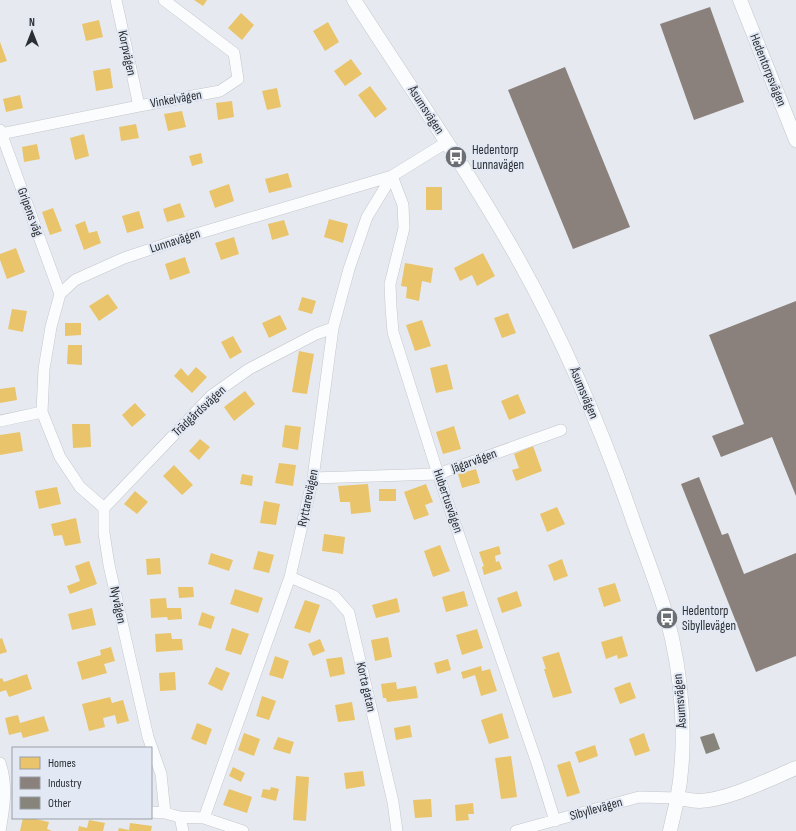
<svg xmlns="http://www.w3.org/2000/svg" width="796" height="831" font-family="'Sofia Sans Condensed',sans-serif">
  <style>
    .homes { fill: #e9c46a }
    .industry { fill: #8a817c }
    .building { fill: #87847c }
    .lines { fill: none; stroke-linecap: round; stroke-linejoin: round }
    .minor-casing { stroke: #c3c6ca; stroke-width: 12 }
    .tertiary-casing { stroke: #c3c6ca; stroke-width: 15 }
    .minor { stroke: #fbfcfd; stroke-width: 11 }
    .tertiary { stroke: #fbfcfd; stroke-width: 14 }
    .labels { text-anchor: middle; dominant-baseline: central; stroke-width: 4; stroke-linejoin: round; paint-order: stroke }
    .street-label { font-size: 13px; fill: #2b2e32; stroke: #e2e9f4 }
    .poi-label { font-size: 13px; fill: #2b2e32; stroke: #e2e9f4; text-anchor: start }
  </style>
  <rect width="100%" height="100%" fill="#e6eaf0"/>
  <path class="homes" d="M194 0H207L203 6Z
    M241 13 254 25 242 40 228 28Z
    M99 20 103 37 86 41 82 24Z
    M328 22 339 42 325 51 313 31Z
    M0 42 7 61 0 63Z
    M351 59 362 74 345 86 334 71Z
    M110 68 113 88 96 91 93 71Z
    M370 86 387 109 375 118 358 95Z
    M277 88 281 107 267 110 262 91Z
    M20 95 23 108 6 112 3 99Z
    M232 101 234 117 218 120 216 103Z
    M182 111 186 127 168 131 164 114Z
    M136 124 139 138 121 141 119 127Z
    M84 134 89 156 75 160 70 138Z
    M37 144 40 159 24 162 22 147Z
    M201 153 203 163 192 166 189 156Z
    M288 173 292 187 269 193 265 179Z
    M229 184 234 201 215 208 209 191Z
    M426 187H442V210H426Z
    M180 203 185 217 167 222 163 209Z
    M53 208 62 231 50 235 42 212Z
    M139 211 144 228 127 233 122 216Z
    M329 219 348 224 343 243 324 237Z
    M284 220 289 235 272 240 268 224Z
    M85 221 89 233 97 231 101 243 84 250 75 225Z
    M234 237 239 254 221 260 215 243Z
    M16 248 25 272 7 279 0 260V254Z
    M483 253 495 276 477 286 472 275 460 281 454 268Z
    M185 257 190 273 170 280 165 264Z
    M405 263 433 268 431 283 422 281 419 301 406 298 407 287 401 286Z
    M108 294 118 308 99 321 89 306Z
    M302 297 316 301 312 314 298 310Z
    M12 309 27 311 23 332 8 329Z
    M508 313 516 333 502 338 494 318Z
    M280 315 287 329 269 338 262 323Z
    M422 320 431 346 415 351 406 325Z
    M65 323H81V335L65 336Z
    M233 336 242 352 230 359 221 342Z
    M68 345H82V365L67 364Z
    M299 351 314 354 307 394 292 392Z
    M447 364 453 389 436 393 430 368Z
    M196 367 207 377 192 393 174 376 181 368 188 376Z
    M15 387 17 400 0 403V389Z
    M245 391 255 404 234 421 224 407Z
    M518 394 526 413 509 420 501 401Z
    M135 403 146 415 132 427 122 415Z
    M72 424H90L91 447 73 448Z
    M285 425 301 427 298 450 282 447Z
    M454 426 461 449 443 454 436 432Z
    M20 432 23 451 0 455V435Z
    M200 439 210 447 199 460 189 451Z
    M533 446 542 471 516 481 512 470 519 468 514 454Z
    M279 463 296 465 293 486 275 483Z
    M174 465 193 485 182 495 163 476Z
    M476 469 480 483 462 488 458 474Z
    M242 474 253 476 252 486 240 484Z
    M368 484 371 512 351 514 350 502H340L338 486Z
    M426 484 433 502 425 505 429 515 414 520 404 492Z
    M57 487 61 504 39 509 35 491Z
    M379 489H396V501H379Z
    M135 491 148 502 137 514 124 504Z
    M264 501 280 504 276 525 260 523Z
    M557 507 565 524 547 532 540 514Z
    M76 518 81 543 65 546 62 535 54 536 51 524Z
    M324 534 345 537 343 554 322 551Z
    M440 545 450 571 433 577 424 551Z
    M499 546 501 554 495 556 496 562 499 561 502 569 484 575 482 567 484 566 479 552Z
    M258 551 274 555 269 573 253 569Z
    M211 553 233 560 229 571 208 564Z
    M160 558 161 574 147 575 146 559Z
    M562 559 568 576 554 581 548 565Z
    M89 561 97 584 70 594 67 586 80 581 75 566Z
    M615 583 621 601 604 607 598 588Z
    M178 587H193L194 597 179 598Z
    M235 589 263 598 258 613 230 604Z
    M464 591 468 606 446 612 442 597Z
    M517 591 522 606 502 613 497 598Z
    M166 598 167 608H181L182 619 168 620 167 617 151 618 150 599Z
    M397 598 400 612 376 618 372 605Z
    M305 600 320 605 310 633 294 628Z
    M92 608 96 625 72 630 68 614Z
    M202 612 215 617 211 629 198 625Z
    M232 628 249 634 241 655 225 650Z
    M477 629 483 648 462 655 456 635Z
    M171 633 172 639H182L183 650 156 652 155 634Z
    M622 636 628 656 618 659 617 655 606 659 601 642Z
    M388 637 392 657 375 661 371 640Z
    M2 638 7 652 0 654V639Z
    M320 639 325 651 313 656 308 644Z
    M111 647 115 661 104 664 107 673 82 680 77 662 101 655 100 650Z
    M559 652 572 693 553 698 544 669H546L542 657Z
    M275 656 289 661 283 679 269 675Z
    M342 657 345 674 330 677 326 659Z
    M448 659 451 670 437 674 434 663Z
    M481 666 482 671 490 669 497 691 481 696 475 675 463 679 461 672Z
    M216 667 230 673 222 691 208 684Z
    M175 672 176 690 160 691 159 673Z
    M27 674 32 689 9 697 6 690 0 692V679L2 678 4 682Z
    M396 682 397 689 416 686 418 698 387 702 386 698H383L381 684Z
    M630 682 636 698 620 704 614 688Z
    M262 696 276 701 269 720 256 716Z
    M110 697 112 703 123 700 129 721 117 724 115 715 103 718 105 727 89 731 82 704Z
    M352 702 355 720 338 722 335 705Z
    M502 713 509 738 489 744 481 720Z
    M18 715 20 723 44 716 49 731 23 738 21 732 9 735 5 718Z
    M197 723 212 729 206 745 191 739Z
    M410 725 412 737 396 740 394 728Z
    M244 733 260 739 254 756 238 750Z
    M644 733 650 751 635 756 629 739Z
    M278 737 294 742 290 754 273 749Z
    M595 745 598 756 579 763 575 752Z
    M511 756 517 797 501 799 495 758Z
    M570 761 580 793 567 797 557 765Z
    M233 767 245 773 241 782 229 776Z
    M363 771 365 786 346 789 344 773Z
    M296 776 309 777 306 821 293 820Z
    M271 787 279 789 276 801 261 797 263 789 270 790Z
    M229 789 252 797 247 813 223 805Z
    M431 799 432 817 415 818 413 800Z
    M473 803 474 814H468L469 820 456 821 455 805Z
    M23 818H31L49 822 47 829 52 831H20Z
    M89 820 105 823 103 831H78L79 826 87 828Z
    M130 823 152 826 151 831H118L119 828 129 830Z"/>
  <path class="industry" d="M710 7 744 102 694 120 660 24Z
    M565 67 630 227 573 249 508 90Z
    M796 301V496L772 437 721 457 712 436 744 424 709 335Z
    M699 477 722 535 728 533 744 574 796 553V656L756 672 681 484Z"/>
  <path class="building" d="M714 733 720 749 706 754 700 737Z"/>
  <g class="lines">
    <g class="minor-casing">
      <path id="minor" d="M116 0 139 106
        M0 130 60 294
        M0 134 139 106 220 91 238 79 234 53 164 0
        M392 176 403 205 404 228 390 284 391 307 393 332 438 474 538 766 555 821
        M42 412 60 457 80 487 104 508V533L109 565 148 737 161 774 165 813
        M0 421 42 412 44 369 51 327 60 294 75 280 124 258 193 235 392 176 447 142
        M313 478 438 474 561 430
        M104 508 211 396 249 369 316 334 333 328
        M290 577 334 596 349 613 393 802 397 831
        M0 763C8 785 4 809 0 831
        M151 812 165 813 180 817 204 818 243 831
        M180 817 183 831
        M204 818 290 577 313 478 333 328 349 269 367 217 392 176
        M516 831 639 797 678 798"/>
    </g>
    <g class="tertiary-casing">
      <path id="tertiary" d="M354 0C409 86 468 170 518 259 565 343 603 432 634 523 645 554 658 586 667 618 682 673 688 743 677 800 675 810 672 821 670 831
        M740 0 796 140
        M678 798C685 799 692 801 699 801 728 800 770 779 796 768"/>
    </g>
    <use href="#minor" class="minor"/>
    <use href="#tertiary" class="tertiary"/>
  </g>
  <defs>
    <g id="bus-disc" transform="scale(1.15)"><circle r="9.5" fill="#6c7074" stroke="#e2e9f4"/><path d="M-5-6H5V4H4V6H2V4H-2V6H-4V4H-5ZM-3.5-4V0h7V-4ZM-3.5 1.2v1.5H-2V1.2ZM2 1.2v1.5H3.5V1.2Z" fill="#fff"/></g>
  </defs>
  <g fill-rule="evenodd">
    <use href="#bus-disc" x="456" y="157"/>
    <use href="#bus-disc" x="667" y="618"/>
  </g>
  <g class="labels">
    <g class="street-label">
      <text transform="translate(127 53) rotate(78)">Korpvägen</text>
      <text transform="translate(768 70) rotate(68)">Hedentorpsvägen</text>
      <text transform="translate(176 99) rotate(-10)">Vinkelvägen</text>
      <text transform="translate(426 110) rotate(57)">Åsumsvägen</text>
      <text transform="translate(30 212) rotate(70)">Gripens väg</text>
      <text transform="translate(175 241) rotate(-18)">Lunnavägen</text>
      <text transform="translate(584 393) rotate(67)">Åsumsvägen</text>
      <text transform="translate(199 411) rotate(-43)">Trädgårdsvägen</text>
      <text transform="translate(474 461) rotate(-20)">Jägarvägen</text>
      <text transform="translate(308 498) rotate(-78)">Ryttarevägen</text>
      <text transform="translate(448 501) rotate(71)">Hubertusvägen</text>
      <text transform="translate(118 605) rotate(78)">Nyvägen</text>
      <text transform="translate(366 687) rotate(77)">Korta gatan</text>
      <text transform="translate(680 701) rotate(-95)">Åsumsvägen</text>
      <text transform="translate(596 809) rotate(-16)">Sibyllevägen</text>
    </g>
    <g class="poi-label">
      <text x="472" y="150">Hedentorp<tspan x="472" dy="15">Lunnavägen</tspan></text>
      <text x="682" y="611">Hedentorp<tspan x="682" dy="15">Sibyllevägen</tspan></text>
    </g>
  </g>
  <rect x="12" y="747" width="140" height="72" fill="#e2e9f4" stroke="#999ea6"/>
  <rect x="20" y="757" width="20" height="12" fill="#e9c46a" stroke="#999ea6"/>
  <text x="48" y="767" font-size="12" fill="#2b2e32">Homes</text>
  <rect x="20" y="777" width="20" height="12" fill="#8a817c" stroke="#999ea6"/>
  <text x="48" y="787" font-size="12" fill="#2b2e32">Industry</text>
  <rect x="20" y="797" width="20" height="12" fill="#87847c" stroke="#999ea6"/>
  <text x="48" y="807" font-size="12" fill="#2b2e32">Other</text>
  <g transform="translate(32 32)" stroke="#e2e9f4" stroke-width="3" paint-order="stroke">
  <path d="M0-3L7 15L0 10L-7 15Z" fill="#2b2e32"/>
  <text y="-6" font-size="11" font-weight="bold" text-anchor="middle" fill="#2b2e32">N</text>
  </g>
</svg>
